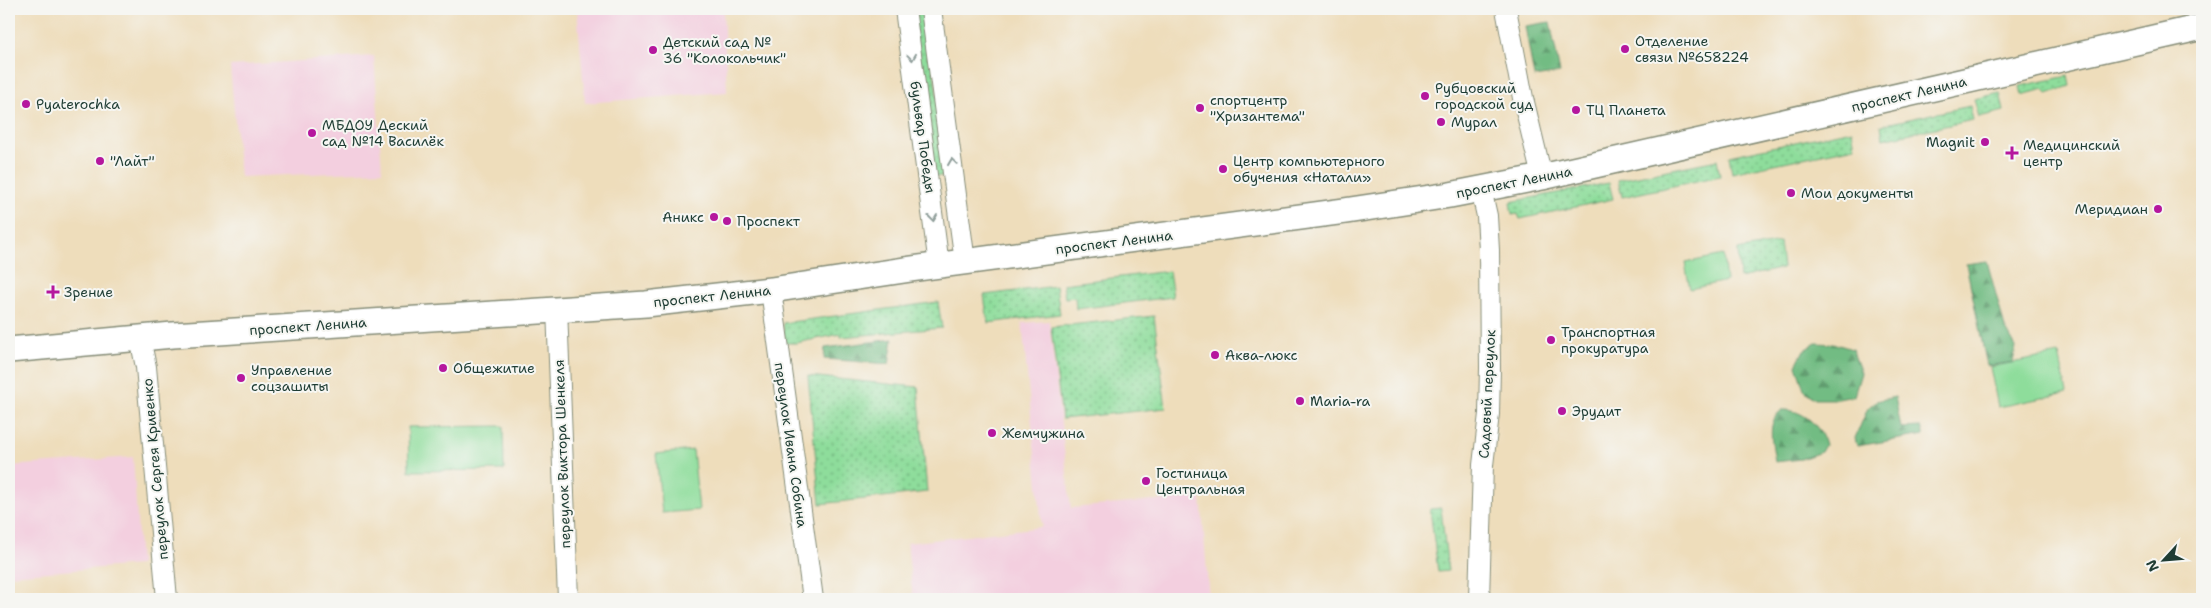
<svg xmlns="http://www.w3.org/2000/svg" width="2211" height="608" font-family="'Shantell Sans',sans-serif">
  <style>
    .built { fill: #f3cfdf }
    .green { fill: url(#green-dots); stroke: #568d68 }
    .forest { fill: url(#forest-firs); stroke: #487c5c }
    .pitch { fill: #8edd9b; stroke: #568d68 }
    .lines { fill: none; stroke-linecap: round; stroke-linejoin: round }
    .minor-casing { stroke: #868d78; stroke-width: 22 }
    .major-casing { stroke: #868d78; stroke-width: 28 }
    .minor { stroke: #fff; stroke-width: 20 }
    .major { stroke: #fff; stroke-width: 25 }
    .oneway { stroke: #8f9e9a }
    .poi-dot { fill: #b5179e; stroke: #f6f6f2; stroke-width: 2 }
    .labels { text-anchor: middle; dominant-baseline: central; stroke-width: 4; stroke-linejoin: round; paint-order: stroke }
    .poi-label { font-size: 14px; fill: #1f3d34; stroke: #f6f6f2; text-anchor: start }
    .street-label { font-size: 14px; fill: #1f3d34; stroke: #f6f6f2 }
  </style>
  <defs>
    <pattern id="green-dots" width="8" height="8" patternUnits="userSpaceOnUse" patternTransform="scale(1.25)"><rect width="8" height="8" fill="#8edd9b"/><path d="M2 2h.1M6 6h.1" fill="none" stroke="#73b47f" stroke-width="1.8" stroke-linecap="round"/></pattern>
    <pattern id="forest-firs" width="22" height="20" patternUnits="userSpaceOnUse" patternTransform="scale(1.25)"><rect width="22" height="20" fill="#72bc83"/><path d="M5 1l3.5 6h-7zM16 11l3.5 6h-7z" fill="#5d9a6c"/></pattern>
  </defs>
  <rect width="100%" height="100%" fill="#f6f6f2"/>
  <filter id="ink" filterUnits="userSpaceOnUse"><feTurbulence type="fractalNoise" baseFrequency=".02" numOctaves="2"/><feDisplacementMap in="SourceGraphic" scale="10" xChannelSelector="R" yChannelSelector="G"/><feConvolveMatrix kernelMatrix="1 2 1 2 8 2 1 2 1" color-interpolation-filters="sRGB"/></filter>
  <filter id="wash" filterUnits="userSpaceOnUse"><feTurbulence type="fractalNoise" baseFrequency=".0096" numOctaves="4" result="noise"/><feDisplacementMap in="SourceGraphic" scale="20" xChannelSelector="R" yChannelSelector="G"/><feGaussianBlur stdDeviation="1.12" result="paint"/><feColorMatrix in="noise" values="0 0 0 0 0 0 0 0 0 0 0 0 0 0 0 0 0 1.4 0 .05"/><feComposite in="paint" operator="in"/></filter>
  <g filter="url(#wash)">
    <rect width="100%" height="100%" fill="#edb"/>
    <path class="built" d="M577 9H723L727 92 585 103Z
      M374 56 382 171 240 177 230 66Z
      M1049 321 1071 508 1201 497 1209 599H913L907 543 1042 527 1022 323Z
      M133 457 140 565 9 575V466Z"/>
    <path class="green" d="M912 9H926L947 175 934 177Z
      M2068 76 2070 86 2047 94 2044 89 2022 95 2020 86Z
      M2000 93 2004 111 1979 117 1974 99Z
      M1970 106 1973 120 1883 139 1881 125Z
      M1852 130 1855 147 1732 173 1729 156Z
      M1717 160 1720 176 1622 197 1618 180Z
      M1609 183 1613 199 1520 219 1518 214 1512 215 1510 202Z
      M1780 242 1783 268 1740 278 1738 250Z
      M1169 271 1173 297 1076 309 1075 297 1065 298 1063 284Z
      M1056 286 1060 314 988 323 984 295Z
      M938 302 942 328 841 337V334L796 343H785L783 323Z
      M1154 316 1166 408 1062 419 1051 327Z
      M808 376 918 387 927 492 820 504Z
      M1441 508 1448 571 1438 572 1430 509Z"/>
    <path class="forest" d="M1550 22 1560 73 1534 77 1525 26Z
      M1987 261 2005 328 2016 347 2013 362 1987 366 1966 264Z
      M893 339 889 364 824 359 825 348Z
      M1816 343 1836 344 1852 349 1861 373 1854 396 1838 399H1815L1804 390 1796 365 1804 350Z
      M1895 397 1901 428 1921 427 1924 435 1857 446 1855 438 1868 408 1876 401Z
      M1782 410C1802 409 1821 425 1825 445L1821 452 1801 459 1775 462C1773 444 1765 422 1782 410Z"/>
    <path class="pitch" d="M1723 255 1726 281 1690 289 1685 263Z
      M2059 354 2067 393 1998 407 1990 367Z
      M503 426 504 470 409 471 408 427Z
      M693 450 699 510 662 513 656 454Z"/>
  </g>
  <g filter="url(#ink)">
    <g class="lines">
      <g class="minor-casing">
        <path id="minor" d="M905 9 939 265
          M931 9 965 262
          M1506 9 1523 98 1542 177
          M771 290 813 599
          M557 308 568 599
          M140 338 146 367 167 599
          M1479 599 1483 465 1489 414 1490 368 1489 250 1487 216 1481 189"/>
      </g>
      <g class="major-casing">
        <path id="major" d="M9 350 173 335 646 304 771 290 911 269 1345 211 1450 195 1542 177 2202 27"/>
      </g>
      <use href="#minor" class="minor"/>
      <use href="#major" class="major"/>
    </g>
    <defs><path id="oneway-chevron" d="M-2-3.5L2.5 0L-2 3.5" fill="none" stroke-width="1.6" stroke-linecap="round" stroke-linejoin="round" transform="scale(1.25)"/></defs>
    <g class="oneway">
      <use href="#oneway-chevron" transform="translate(912 57) rotate(82)"/>
      <use href="#oneway-chevron" transform="translate(952 162) rotate(-98)"/>
      <use href="#oneway-chevron" transform="translate(933 218) rotate(83)"/>
    </g>
  </g>
  <g class="poi-dot">
    <circle cx="1625" cy="49" r="5"/>
    <circle cx="653" cy="50" r="5"/>
    <circle cx="1425" cy="96" r="5"/>
    <circle cx="26" cy="104" r="5"/>
    <circle cx="1200" cy="108" r="5"/>
    <circle cx="1576" cy="110" r="5"/>
    <circle cx="1441" cy="122" r="5"/>
    <circle cx="312" cy="133" r="5"/>
    <circle cx="1985" cy="142" r="5"/>
    <path d="M2009.5 145.5h5v5h5v5h-5v5h-5v-5h-5v-5h5z"/>
    <circle cx="100" cy="161" r="5"/>
    <circle cx="1223" cy="169" r="5"/>
    <circle cx="1791" cy="193" r="5"/>
    <circle cx="2158" cy="209" r="5"/>
    <circle cx="714" cy="217" r="5"/>
    <circle cx="727" cy="221" r="5"/>
    <path d="M50.5 284.5h5v5h5v5h-5v5h-5v-5h-5v-5h5z"/>
    <circle cx="1551" cy="340" r="5"/>
    <circle cx="1215" cy="355" r="5"/>
    <circle cx="443" cy="368" r="5"/>
    <circle cx="241" cy="378" r="5"/>
    <circle cx="1300" cy="401" r="5"/>
    <circle cx="1562" cy="411" r="5"/>
    <circle cx="992" cy="433" r="5"/>
    <circle cx="1146" cy="481" r="5"/>
  </g>
  <g class="labels">
    <g class="poi-label">
      <text x="1635" y="41">Отделение<tspan x="1635" dy="16">связи №658224</tspan></text>
      <text x="663" y="42">Детский сад №<tspan x="663" dy="16">36 "Колокольчик"</tspan></text>
      <text x="1435" y="88">Рубцовский<tspan x="1435" dy="16">городской суд</tspan></text>
      <text x="1210" y="100">спортцентр<tspan x="1210" dy="16">"Хризантема"</tspan></text>
      <text x="36" y="104">Pyaterochka</text>
      <text x="1586" y="110">ТЦ Планета</text>
      <text x="1451" y="122">Мурал</text>
      <text x="322" y="125">МБДОУ Деский<tspan x="322" dy="16">сад №14 Василёк</tspan></text>
      <text x="1975" y="142" text-anchor="end">Magnit</text>
      <text x="2023" y="145">Медицинский<tspan x="2023" dy="16">центр</tspan></text>
      <text x="110" y="161">"Лайт"</text>
      <text x="1233" y="161">Центр компьютерного<tspan x="1233" dy="16">обучения «Натали»</tspan></text>
      <text x="1801" y="193">Мои документы</text>
      <text x="2148" y="209" text-anchor="end">Меридиан</text>
      <text x="704" y="217" text-anchor="end">Аникс</text>
      <text x="737" y="221">Проспект</text>
      <text x="64" y="292">Зрение</text>
      <text x="1561" y="332">Транспортная<tspan x="1561" dy="16">прокуратура</tspan></text>
      <text x="1225" y="355">Аква-люкс</text>
      <text x="453" y="368">Общежитие</text>
      <text x="251" y="370">Управление<tspan x="251" dy="16">соцзашиты</tspan></text>
      <text x="1310" y="401">Maria-ra</text>
      <text x="1572" y="411">Эрудит</text>
      <text x="1002" y="433">Жемчужина</text>
      <text x="1156" y="473">Гостиница<tspan x="1156" dy="16">Центральная</tspan></text>
    </g>
    <g class="street-label">
      <text transform="translate(1909 94) rotate(-13)">проспект Ленина</text>
      <text transform="translate(923 137) rotate(82)">бульвар Победы</text>
      <text transform="translate(1514 182) rotate(-11)">проспект Ленина</text>
      <text transform="translate(1114 242) rotate(-7)">проспект Ленина</text>
      <text transform="translate(712 296) rotate(-6)">проспект Ленина</text>
      <text transform="translate(308 326) rotate(-4)">проспект Ленина</text>
      <text transform="translate(1487 394) rotate(-87)">Садовый переулок</text>
      <text transform="translate(791 445) rotate(82)">переулок Ивана Собина</text>
      <text transform="translate(562 454) rotate(-92)">переулок Виктора Шенкеля</text>
      <text transform="translate(155 469) rotate(-95)">переулок Сергея Кривенко</text>
    </g>
  </g>
  <rect width="2211" height="608" fill="none" stroke="#f6f6f2" stroke-width="30"/>
  <g transform="translate(2164 560) rotate(244)" stroke="#f6f6f2" stroke-width="4" paint-order="stroke">
  <path d="M0-4L9 19L0 12L-9 19Z" fill="#1f3d34"/>
  <text y="-8" font-size="14" font-weight="bold" text-anchor="middle" fill="#1f3d34">N</text>
  </g>
</svg>
